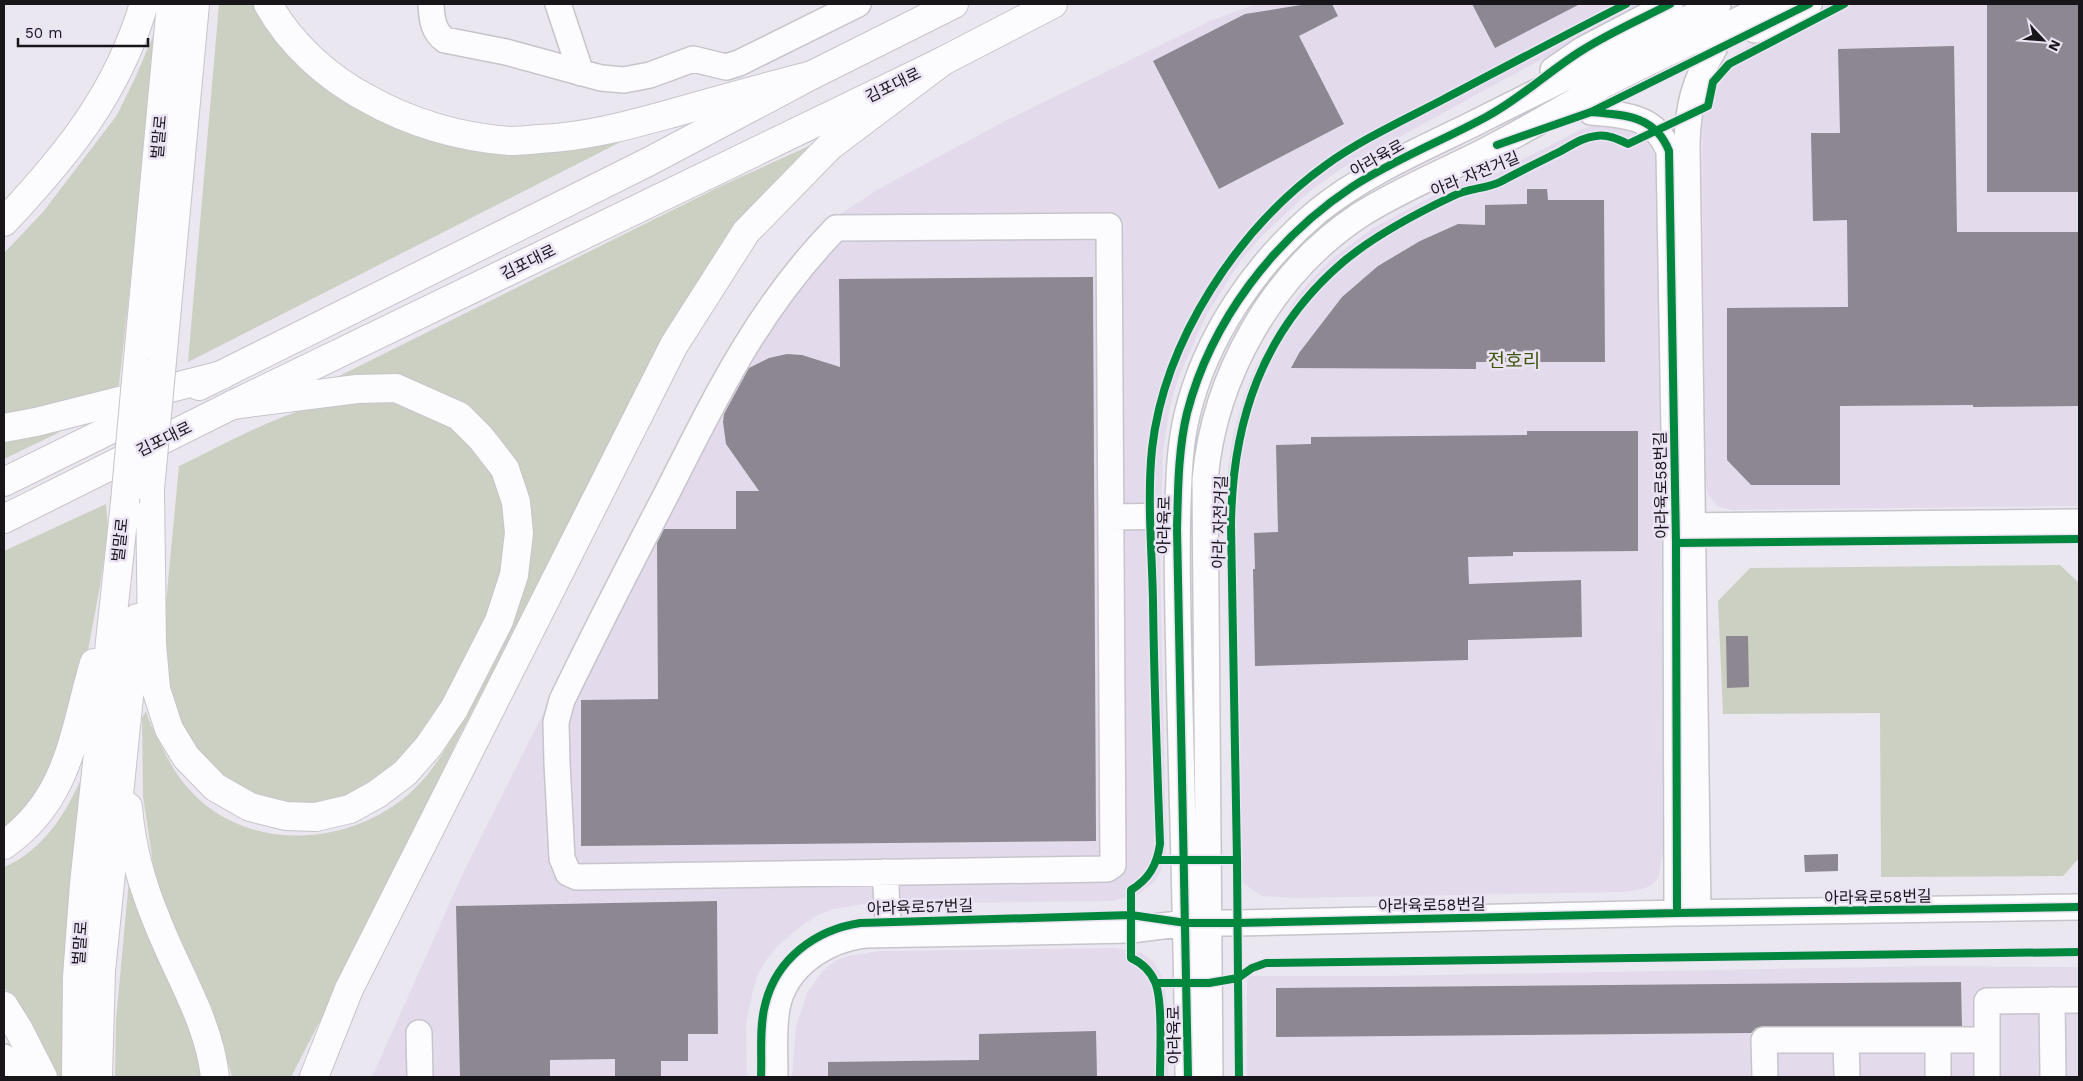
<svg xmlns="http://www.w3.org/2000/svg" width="2083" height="1081" font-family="'Work Sans','Noto Sans KR',sans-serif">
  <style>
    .built { fill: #e3dbec }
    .green { fill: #cbd0c3 }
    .building { fill: #8c8791 }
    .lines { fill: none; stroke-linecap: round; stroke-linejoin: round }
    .minor-casing { stroke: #c7c4cb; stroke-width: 28 }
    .major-casing { stroke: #c7c4cb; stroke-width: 30 }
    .highway-casing { stroke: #c7c4cb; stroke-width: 30 }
    .minor { stroke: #fcfbfd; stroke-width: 25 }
    .major { stroke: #fcfbfd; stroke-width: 28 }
    .highway { stroke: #fcfbfd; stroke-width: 28 }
    .highway-bridge-casing { stroke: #c7c4cb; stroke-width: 30; stroke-linecap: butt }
    .highway-bridge { stroke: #fcfbfd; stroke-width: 28 }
    .cycleway-casing { stroke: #ebe3f4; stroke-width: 11 }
    .cycleway { stroke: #00873e; stroke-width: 8 }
    .labels { text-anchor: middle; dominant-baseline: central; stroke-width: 5; stroke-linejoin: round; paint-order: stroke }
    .street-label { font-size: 16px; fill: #18151b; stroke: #ebe3f4 }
    .quarter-label { font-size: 19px; fill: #3e560b; stroke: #ebe3f4 }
  </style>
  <rect width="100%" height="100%" fill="#ebe7f0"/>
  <path class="built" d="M1256 4H1649L1505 79 1341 169 1310 191 1262 236 1241 260 1207 314 1179 376 1170 406 1163 452 1160 553 1166 845 1165 859 1160 872 1154 882 1137 895 1112 901 865 904 834 909 818 915 800 927 780 944 767 959 758 975 753 990 746 1025 747 1077H372L464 871 577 646 829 221 882 187 1007 120 1210 21Z
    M1830 4H2079V506L1732 510 1717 506 1708 494 1704 479 1702 99 1715 66 1754 43Z
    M1605 124 1617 126 1629 130 1641 137 1650 146 1655 156 1660 186 1663 853 1658 878 1652 885 1643 889 1624 892 1298 898 1262 896 1244 884 1237 874 1231 855 1227 510 1228 467 1233 435 1244 396 1256 366 1297 297 1312 279 1333 258 1373 228 1463 180 1494 174 1580 130 1594 125Z
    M1115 948 1142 953 1153 961 1165 981 1168 1077H792L796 1026 807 993 821 973 835 961 848 956 880 951Z
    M1929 966 2079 967V1077H1247V976H1381Z"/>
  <path class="green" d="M219 4H256L324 87 352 107 399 126 435 138 648 128 188 362Z
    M159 22 119 385 86 401 4 423V253L43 212 117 115 136 76Z
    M829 137 757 201 711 260 666 334 533 598 460 735 334 994 291 1077H232L212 1008 167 912 154 871 143 796 142 718 146 711C149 723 156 734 161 745 168 759 176 775 187 787 238 847 330 849 393 806 433 780 454 735 475 695 499 651 536 584 530 532 529 523 520 511 516 502 503 474 490 447 476 420L329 381 725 184Z
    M382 397 452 422 495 472 511 536 481 646 385 786 286 811 223 783 178 725 161 655 179 466C219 447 259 424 302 410 328 402 355 398 382 397Z
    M62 431 4 459V443Z
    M106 504 108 529 100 586 70 747 4 844V551Z
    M2060 565 2079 583V858L2063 876 1881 877 1880 713 1723 714 1718 601 1750 568Z
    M87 764 65 1077H52L12 999 4 987V867C46 850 72 804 87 764Z
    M130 869 211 1077H115L116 1020Z"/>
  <path class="building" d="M1307 4H1332L1338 16 1299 36 1344 124 1219 189 1153 61 1245 14Z
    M1472 4H1580L1495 48Z
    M1987 4H2079V192H1987Z
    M1954 46 1957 232H2079V406L1973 407V405L1840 406V485H1751L1727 460V308L1848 307 1847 220 1813 221 1811 133H1840L1838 49Z
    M1527 189H1547L1548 200H1604L1605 362H1476V369L1291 368 1299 353 1342 297 1378 266 1420 241 1458 224 1485 225V205L1527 204Z
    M1093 277 1096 841 581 846V700L658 699 657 543 664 529H736V491H759L726 444 723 422 724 414 749 368 769 358 787 354 802 355 840 367 839 279Z
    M1527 431H1638V551L1513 552V556L1468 557 1469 584 1581 580 1582 637 1468 640V660L1255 666 1253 569H1255L1254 533 1278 532 1276 445 1311 444V437L1527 435Z
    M1726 636H1748L1749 687 1727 688Z
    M1838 854V871L1805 872 1804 855Z
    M717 901 718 1034H688V1061H661V1077H615V1059L550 1060V1077H460L456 906Z
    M1961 982 1962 1026H1764L1756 1028 1751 1033 1276 1037V988Z
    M1096 1031 1097 1077H828V1062L979 1060V1034Z"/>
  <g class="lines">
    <g class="minor-casing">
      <path id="minor" d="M558 4 581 73
        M431 5C432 20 433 31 445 40L506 52 601 78 624 80 650 75 693 59 726 67 739 63 858 4
        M1755 30 1809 4
        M1553 70 1582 50 1670 4
        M1591 112C1623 115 1655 115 1669 151L1676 543 1677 913
        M1109 226 1113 865 1107 869 577 877 568 873 562 858 557 763 556 722 562 700C596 630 632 560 668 491 717 394 759 307 836 228Z
        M1111 517 1177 516
        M1677 526 2079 522
        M885 872 888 921
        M1698 913 1687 144C1688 105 1694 82 1714 49
        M2052 1000 2053 1077
        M419 1033 420 1077
        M1846 1040 1847 1077
        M1938 1041V1077
        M4 1057 15 1077
        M775 1077C775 1055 773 1031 777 1008 785 966 825 940 865 935L1131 930 1186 923H1238L1677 913 2079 907
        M1188 1077C1187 941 1182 804 1179 667 1178 612 1176 558 1178 503 1179 473 1180 444 1187 415 1206 336 1256 263 1318 211 1364 174 1420 150 1473 124 1554 83 1636 43 1718 4
        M1210 1077 1205 480C1214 376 1272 273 1360 215 1404 187 1454 168 1500 143 1534 125 1568 105 1602 86 1658 57 1715 31 1772 4
        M1765 1077 1764 1040H1987
        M1987 1077V1001L2079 1000"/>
    </g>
    <g class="major-casing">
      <path id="major" d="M199 386 650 161 812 75 954 4
        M4 482 152 409
        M4 519 232 405 943 61 1053 4"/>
    </g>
    <g class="highway-casing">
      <path id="highway" d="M268 4C290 44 328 78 368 99 411 123 460 137 509 141 519 141 530 140 540 139 586 137 629 125 673 113 719 100 766 87 812 75
        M4 222C67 155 117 94 144 4
        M162 361 195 4
        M137 369 171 4
        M4 428 36 422 222 375
        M150 489 152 644 156 689 169 729 186 757 215 787 250 807 286 816 316 817 350 809 377 794 405 773 428 747 454 709 499 621 514 575 519 533 516 502 505 469 481 438 459 416 396 388 357 389 232 405
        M128 807C131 846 142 885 157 921 177 973 209 1021 215 1077
        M4 845C70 798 73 734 94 663
        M4 1006 19 1030 43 1077
        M76 1077 77 977 84 884 125 502
        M98 1077 101 971 137 618
        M314 1077 349 989 674 345 746 232 830 146 943 61"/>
    </g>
    <use href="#minor" class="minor"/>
    <use href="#major" class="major"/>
    <use href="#highway" class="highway"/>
    <g class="highway-bridge-casing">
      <path id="highway-bridge" d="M150 489 162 361
        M125 502 137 369"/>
    </g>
    <use href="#highway-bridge" class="highway-bridge"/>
    <g class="cycleway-casing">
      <path id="cycleway" d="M1591 112C1623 115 1655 115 1669 151L1676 543 1677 913
        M1497 145 1591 112 1809 4
        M1676 543 2079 539
        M1237 860 1231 526C1232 422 1262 331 1343 262 1375 235 1415 214 1453 196 1468 188 1486 189 1500 182 1520 171 1541 161 1561 151 1572 145 1583 137 1596 136 1607 134 1618 139 1628 144L1708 106 1713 82 1729 64 1844 4
        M1156 983H1209L1238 978 1237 860H1157
        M761 1077C762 1054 759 1028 765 1005 776 959 815 930 860 923L1131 915 1186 923H1238L1677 913 2079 907
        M1160 1077C1160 1055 1163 1000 1155 982 1150 970 1142 963 1131 958V890C1149 879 1157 865 1160 844 1157 763 1154 682 1153 601 1152 551 1147 499 1152 449 1164 341 1238 228 1326 165 1362 139 1404 120 1444 99 1505 67 1565 35 1626 4
        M1188 1077 1177 529C1178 490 1178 451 1187 413 1211 321 1274 239 1352 187 1395 159 1442 141 1486 117 1520 99 1549 71 1581 51 1609 33 1641 19 1670 4
        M1239 1077 1238 978 1252 968 1266 963 2079 952"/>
    </g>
    <use href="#cycleway" class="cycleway"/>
  </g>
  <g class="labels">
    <g class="street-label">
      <text transform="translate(893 85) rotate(-26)">김포대로</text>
      <text transform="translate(159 137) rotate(-85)">벌말로</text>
      <text transform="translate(1377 158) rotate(-29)">아라육로</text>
      <text transform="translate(1475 174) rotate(-22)">아라 자전거길</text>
      <text transform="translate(528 262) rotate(-26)">김포대로</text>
      <text transform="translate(164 439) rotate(-26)">김포대로</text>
      <text transform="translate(1661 485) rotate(-91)">아라육로58번길</text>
      <text transform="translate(1220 522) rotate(-88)">아라 자전거길</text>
      <text transform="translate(1164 525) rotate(-89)">아라육로</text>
      <text transform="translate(120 540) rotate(-84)">벌말로</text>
      <text transform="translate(1878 897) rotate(-1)">아라육로58번길</text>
      <text transform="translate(1432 905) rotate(-1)">아라육로58번길</text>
      <text transform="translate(920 907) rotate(-2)">아라육로57번길</text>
      <text transform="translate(80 943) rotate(-86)">벌말로</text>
      <text transform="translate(1174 1035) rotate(-91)">아라육로</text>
    </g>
    <g class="quarter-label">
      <text x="1514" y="360">전호리</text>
    </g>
  </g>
  <rect width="2083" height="1081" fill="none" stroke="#18151b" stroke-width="10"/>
  <g transform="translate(2043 40) rotate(116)" stroke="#ebe3f4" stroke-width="4" paint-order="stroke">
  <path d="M0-4L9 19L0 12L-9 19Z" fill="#18151b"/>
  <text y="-8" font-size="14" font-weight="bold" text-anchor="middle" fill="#18151b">N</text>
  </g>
  <path d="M18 38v8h130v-8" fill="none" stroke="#18151b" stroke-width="2.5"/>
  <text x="25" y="38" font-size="15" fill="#18151b" stroke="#ebe3f4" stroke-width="4" paint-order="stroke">50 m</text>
</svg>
